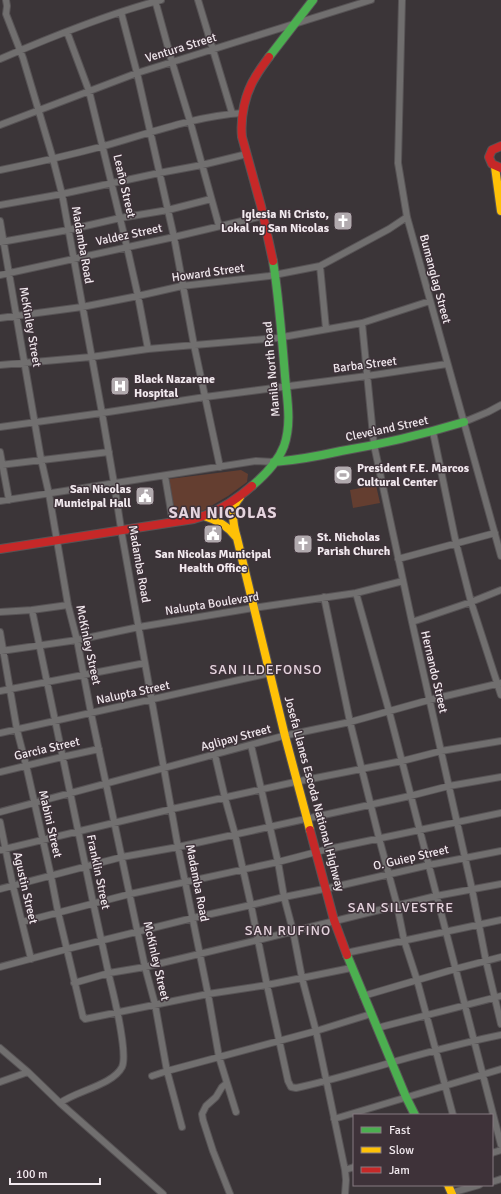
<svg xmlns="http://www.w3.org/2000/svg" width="501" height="1194" font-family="Signika,sans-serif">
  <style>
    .green { fill: #643e30 }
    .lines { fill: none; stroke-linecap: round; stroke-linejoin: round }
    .street-casing { stroke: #575355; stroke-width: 8 }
    .fast-casing { stroke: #575355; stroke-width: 10 }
    .slow-casing { stroke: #575355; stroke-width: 10 }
    .jam-casing { stroke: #575355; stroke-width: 10 }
    .street { stroke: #716f6f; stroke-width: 6 }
    .fast { stroke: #4caf50; stroke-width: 8 }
    .slow { stroke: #ffc107; stroke-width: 8 }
    .jam { stroke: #c62828; stroke-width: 8 }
    .labels { text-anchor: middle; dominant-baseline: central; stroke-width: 3; stroke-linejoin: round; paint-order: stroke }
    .street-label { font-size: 12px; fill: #f1e9ee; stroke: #3e3239 }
    .poi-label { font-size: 12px; font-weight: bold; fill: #f1e9ee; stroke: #3e3239; text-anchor: start }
    .quarter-label { font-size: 14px; letter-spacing: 1px; fill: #e5d4de; stroke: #3e3239 }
    .district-label { font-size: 16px; font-weight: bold; letter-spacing: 1px; fill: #e5d4de; stroke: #3e3239 }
  </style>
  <rect width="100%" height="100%" fill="#3b3538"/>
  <path class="green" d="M241 470 248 474 247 482 228 496 199 513 174 518 169 479Z
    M376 485 380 503 353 508 350 490Z"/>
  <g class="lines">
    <g class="street-casing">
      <path id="street" d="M6 0 7 6 6 14 23 58 53 159 62 194 102 413 114 483 122 535 178 847 208 994 219 1057 236 1112
        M155 0 172 62 190 121 219 226
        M198 0 232 113
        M402 0 398 163 407 217 501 556
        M121 12 137 73 174 237 194 345 220 467
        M67 32 89 91 127 247 138 296 148 349
        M0 59C51 37 107 14 161 0
        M0 125 137 73 371 0
        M0 170C35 163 70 155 104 146 150 133 195 116 243 113
        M0 205 62 194 159 173 202 165 247 154
        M0 221 41 459 49 494 68 605 77 640 91 713 145 967 155 1004 167 1071 182 1127
        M1 242 68 230 120 218 168 210 211 199
        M320 266 326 329
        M0 275 174 237 263 216
        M0 318 82 307 138 296 182 286 269 276 320 266 389 229 407 217
        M362 323 374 445 412 622 472 889 486 961 501 1024
        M0 365 91 357 148 349 277 338 362 323 430 301
        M464 422 488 412 501 405
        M0 427 102 413 205 397 367 376 447 364
        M433 432 456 543 471 602 501 695
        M0 452 9 500
        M0 465 109 452
        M165 476 173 523
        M0 501 256 461 274 462
        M398 559 495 533
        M356 593 389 711 501 1145
        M324 597 350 722 379 838 397 905 404 940 417 980 453 1115
        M32 610C57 734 83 857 110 980 114 996 128 1054 122 1067 113 1085 76 1091 60 1103
        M0 612 32 610 68 605
        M412 622 471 602 501 590
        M0 632 17 730 26 765 51 876 58 912 83 1017 85 1019 208 994 267 985 351 968
        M1 651 77 640 139 627 253 608 356 593 403 581
        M0 691 145 663
        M0 733 270 673
        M251 745 278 862 284 897 293 931 302 978 316 1031 345 1170 346 1180 345 1194
        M215 755 225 798 235 834 251 905 267 985 288 1081 291 1087 296 1088C329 1081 361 1071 393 1062 429 1052 465 1042 501 1035
        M0 772 62 757 99 749
        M0 812 283 736 350 722 429 700 501 683
        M0 822 13 886 31 959
        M0 850 172 809 295 782 402 761 441 751 501 741
        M0 889 122 857 178 847 410 796 449 786 501 777
        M22 922 130 894 278 862 324 850 501 813
        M346 953 501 920
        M0 967 67 949 193 918 251 905 284 897 334 887 429 865 501 851
        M74 983 109 973 145 967 258 940 436 896 501 884
        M363 996 455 969 501 957
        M377 1028 501 996
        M0 1048 28 1072 60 1103 163 1194
        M152 1076 167 1071 316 1031 371 1014
        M0 1082 28 1072
        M227 1083 222 1087 216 1097 206 1106 202 1114 203 1120 213 1151 230 1194
        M334 1119 501 1069
        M492 1153 501 1150
        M345 1170 354 1167
        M492 1182 501 1179
        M451 1193 479 1185"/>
    </g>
    <g class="fast-casing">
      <path id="fast" d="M269 57 313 0
        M274 462C297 460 319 456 341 451 383 444 424 434 464 422
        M252 486C265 475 278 462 284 446 292 423 287 399 285 376 282 338 279 299 273 261
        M347 955 406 1097 415 1115"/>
    </g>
    <g class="slow-casing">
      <path id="slow" d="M495 167 501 211
        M240 497C238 500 236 502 235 505 231 515 234 528 237 538L285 736 310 830
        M204 516C217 520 228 526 236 537
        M448 1185 452 1194"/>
    </g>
    <g class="jam-casing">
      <path id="jam" d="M269 57C264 64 260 69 256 76 245 93 240 117 242 137L261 206 273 261
        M501 146 492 150 489 157 492 164 501 168
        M0 549 194 519C216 513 235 501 252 486
        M310 830 334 920 347 955"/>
    </g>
    <use href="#street" class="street"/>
    <use href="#fast" class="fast"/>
    <use href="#slow" class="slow"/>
    <use href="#jam" class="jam"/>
  </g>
  <defs>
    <g id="church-square" transform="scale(1)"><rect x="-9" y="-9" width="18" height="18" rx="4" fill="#b1aaae" stroke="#3e3239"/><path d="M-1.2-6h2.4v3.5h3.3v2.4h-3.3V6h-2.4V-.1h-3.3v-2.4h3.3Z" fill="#fff"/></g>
    <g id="hospital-square" transform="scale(1)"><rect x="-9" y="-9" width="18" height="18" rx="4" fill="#b1aaae" stroke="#3e3239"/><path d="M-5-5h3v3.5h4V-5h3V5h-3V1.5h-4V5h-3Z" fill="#fff"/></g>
    <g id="stadium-square" transform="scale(1)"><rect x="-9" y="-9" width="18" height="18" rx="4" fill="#b1aaae" stroke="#3e3239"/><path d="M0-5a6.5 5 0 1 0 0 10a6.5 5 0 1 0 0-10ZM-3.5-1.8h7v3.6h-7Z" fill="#fff"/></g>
    <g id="civic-square" transform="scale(1)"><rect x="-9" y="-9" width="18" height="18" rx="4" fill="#b1aaae" stroke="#3e3239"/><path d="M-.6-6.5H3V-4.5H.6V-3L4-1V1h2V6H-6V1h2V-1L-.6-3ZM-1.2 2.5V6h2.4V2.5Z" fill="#fff"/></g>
  </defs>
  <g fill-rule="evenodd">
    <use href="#church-square" x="343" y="221"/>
    <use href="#hospital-square" x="120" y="386"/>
    <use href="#stadium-square" x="343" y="475"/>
    <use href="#civic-square" x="145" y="496"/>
    <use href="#civic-square" x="213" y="534"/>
    <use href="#church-square" x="303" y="544"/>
  </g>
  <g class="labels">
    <g class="street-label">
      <text transform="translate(181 48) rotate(-17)">Ventura Street</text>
      <text transform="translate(124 186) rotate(77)">Leaño Street</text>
      <text transform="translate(129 235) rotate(-12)">Valdez Street</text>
      <text transform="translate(82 245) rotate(80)">Madamba Road</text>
      <text transform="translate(208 273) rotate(-8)">Howard Street</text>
      <text transform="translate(435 279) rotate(75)">Bumanglag Street</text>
      <text transform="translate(30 327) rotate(80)">McKinley Street</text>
      <text transform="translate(365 365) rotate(-7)">Barba Street</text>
      <text transform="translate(272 369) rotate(-95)">Manila North Road</text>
      <text transform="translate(387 429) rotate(-12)">Cleveland Street</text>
      <text transform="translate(139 564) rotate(80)">Madamba Road</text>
      <text transform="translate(212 604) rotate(-9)">Nalupta Boulevard</text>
      <text transform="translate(88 645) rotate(78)">McKinley Street</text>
      <text transform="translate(434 672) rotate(77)">Hernando Street</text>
      <text transform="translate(133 693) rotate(-12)">Nalupta Street</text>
      <text transform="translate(236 738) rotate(-15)">Aglipay Street</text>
      <text transform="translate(47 749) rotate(-13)">Garcia Street</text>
      <text transform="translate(314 794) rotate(75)">Josefa Llanes Escoda National Highway</text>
      <text transform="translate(50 824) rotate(77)">Mabini Street</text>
      <text transform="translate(411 858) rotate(-13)">O. Guiep Street</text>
      <text transform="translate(98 872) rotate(78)">Franklin Street</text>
      <text transform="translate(197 883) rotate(79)">Madamba Road</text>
      <text transform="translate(25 888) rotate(77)">Agustin Street</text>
      <text transform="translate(156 961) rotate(77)">McKinley Street</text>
    </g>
    <g class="poi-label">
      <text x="329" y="214" text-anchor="end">Iglesia Ni Cristo,<tspan x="329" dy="14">Lokal ng San Nicolas</tspan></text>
      <text x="134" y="379">Black Nazarene<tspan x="134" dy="14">Hospital</tspan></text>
      <text x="357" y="468">President F.E. Marcos<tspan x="357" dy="14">Cultural Center</tspan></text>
      <text x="131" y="489" text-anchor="end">San Nicolas<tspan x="131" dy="14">Municipal Hall</tspan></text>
      <text x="317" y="537">St. Nicholas<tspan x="317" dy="14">Parish Church</tspan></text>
      <text x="213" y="554" text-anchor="middle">San Nicolas Municipal<tspan x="213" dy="14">Health Office</tspan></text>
    </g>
    <g class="quarter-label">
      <text x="266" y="669">SAN ILDEFONSO</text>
      <text x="401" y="907">SAN SILVESTRE</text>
      <text x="288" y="930">SAN RUFINO</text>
    </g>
    <g class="district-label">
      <text x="223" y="513">SAN NICOLAS</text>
    </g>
  </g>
  <rect x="353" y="1114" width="140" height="72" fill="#3e3239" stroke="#867b81"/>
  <rect x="361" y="1127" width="20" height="6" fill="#4caf50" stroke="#867b81"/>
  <text x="389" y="1134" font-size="12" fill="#f1e9ee">Fast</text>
  <rect x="361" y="1147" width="20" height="6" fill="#ffc107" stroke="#867b81"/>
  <text x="389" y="1154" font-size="12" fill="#f1e9ee">Slow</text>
  <rect x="361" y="1167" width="20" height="6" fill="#c62828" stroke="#867b81"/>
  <text x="389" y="1174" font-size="12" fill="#f1e9ee">Jam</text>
  <path d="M10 1178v6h90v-6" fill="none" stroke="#f1e9ee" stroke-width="2"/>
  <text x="16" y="1178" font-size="12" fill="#f1e9ee" stroke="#3e3239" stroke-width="3" paint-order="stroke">100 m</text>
</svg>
